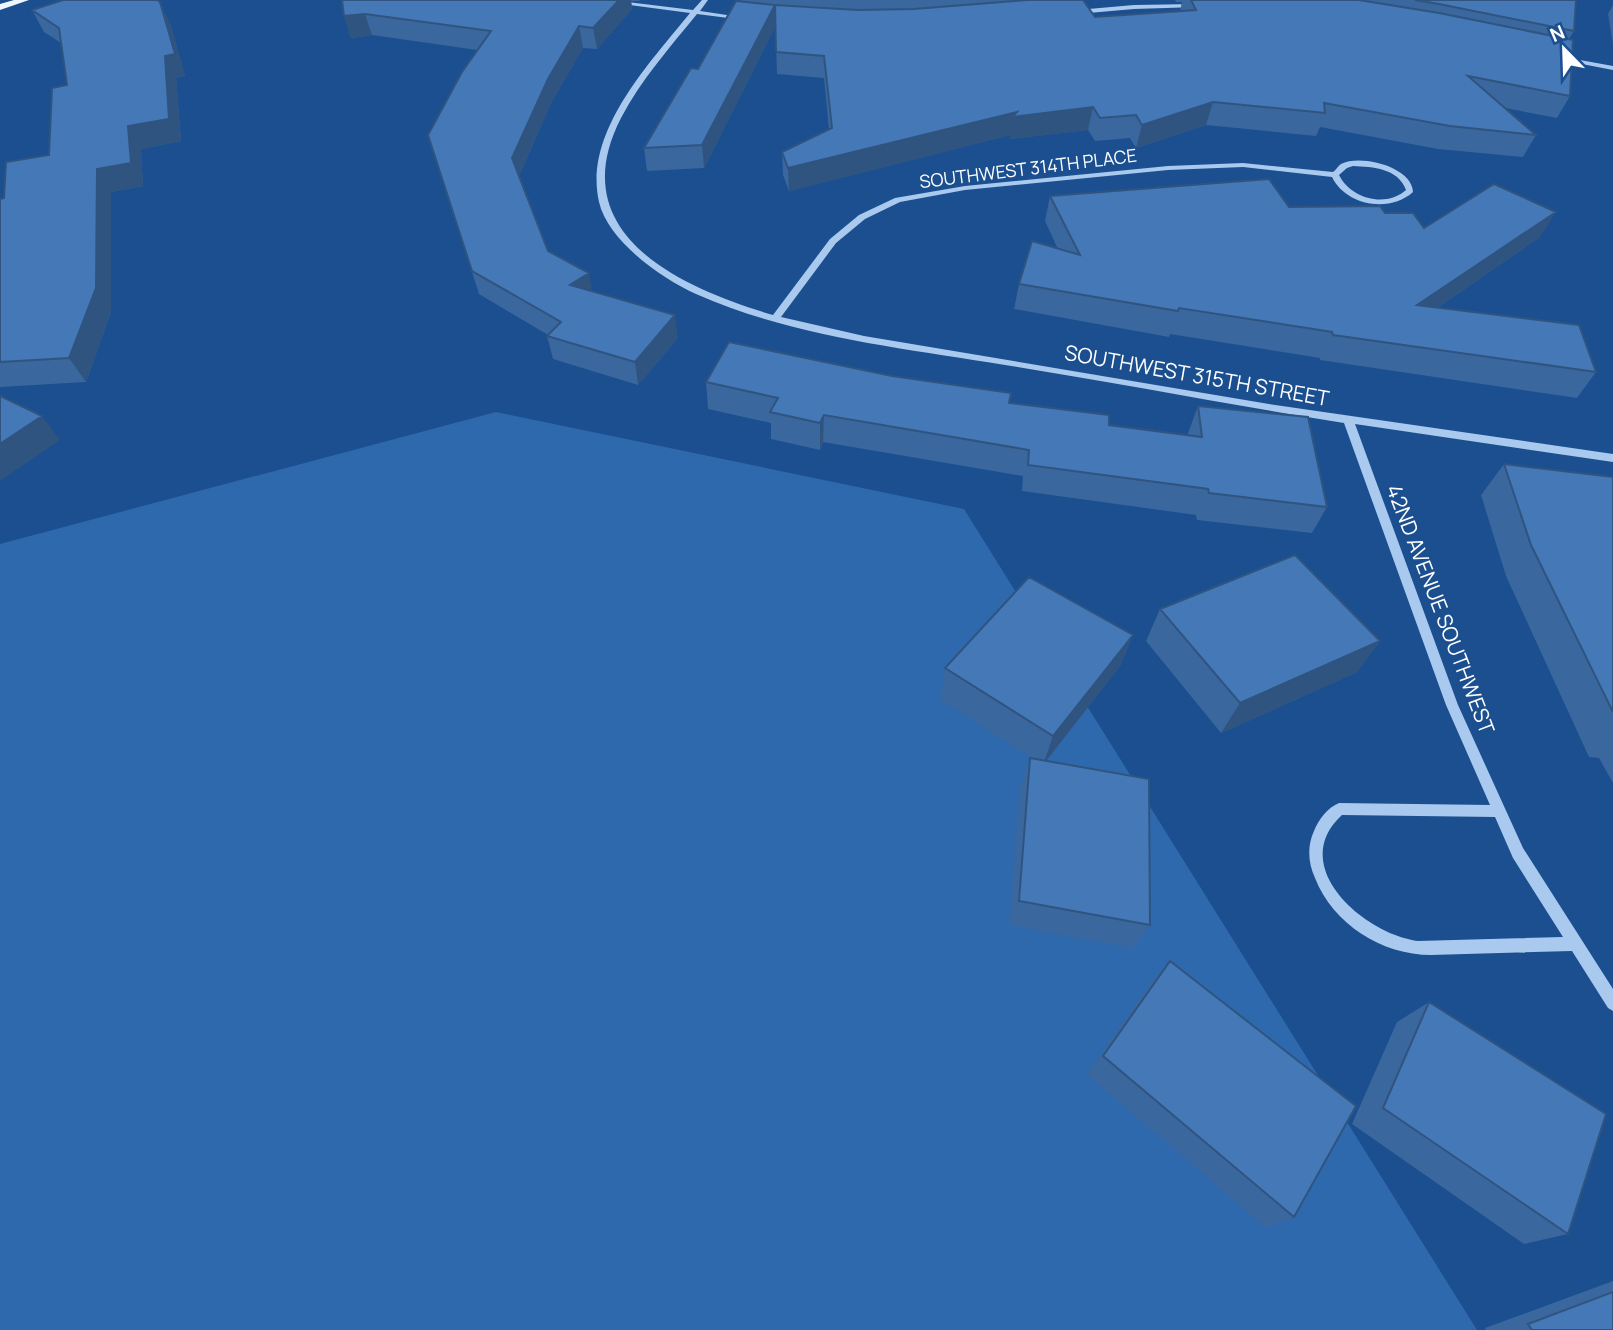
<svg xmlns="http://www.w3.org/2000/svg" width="1613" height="1330" font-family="Manrope,sans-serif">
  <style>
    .green { fill: #2e69ad }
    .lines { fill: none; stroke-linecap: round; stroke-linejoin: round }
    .minor { fill: #a9c9ee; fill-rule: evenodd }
    .major { fill: #f0f6ff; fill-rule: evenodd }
    .wall { fill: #3a679d }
    .shaded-wall { fill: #305480 }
    .building { fill: #4478b7; stroke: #305480; stroke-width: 2 }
    .labels { text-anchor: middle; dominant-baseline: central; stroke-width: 5; stroke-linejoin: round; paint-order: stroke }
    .far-street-label { font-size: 18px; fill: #fff; stroke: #1b4f8f }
    .street-label { font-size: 21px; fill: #fff; stroke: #1b4f8f }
  </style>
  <rect width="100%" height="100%" fill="#1b4f8f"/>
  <path class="green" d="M496 412 964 509 1477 1330H0V544Z"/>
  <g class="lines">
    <path class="minor" d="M592 0H611L693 10 702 0H708L700 11 747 18 744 20 697 14C670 47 641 80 621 118 561 235 682 288 773 315L830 239 859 215 895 198 965 186 1168 166 1243 163 1333 172C1336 170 1338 166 1341 164 1361 154 1412 167 1413 192 1390 213 1346 206 1332 177L1243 167 1168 170 965 190 900 202 865 219 836 243 781 317 864 336 1269 404 1613 454V462L1355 424 1458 705 1523 848 1613 989V1011L1608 1008 1572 951 1431 955C1382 955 1333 924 1315 878 1308 863 1307 846 1314 831 1319 819 1327 808 1339 803L1490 805 1446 705 1344 423C1231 405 1118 383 1005 365 902 348 793 337 696 294 662 279 608 241 599 202 583 132 650 63 690 13ZM1353 166C1373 167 1398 168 1406 190 1386 208 1351 199 1339 175L1347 168ZM1342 815 1495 817 1513 858 1563 937 1418 941C1364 934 1286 866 1342 815Z
      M1195 4 1197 5V7L1134 9 1077 14 1074 12 1077 10 1134 5Z
      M1558 56 1613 66V70L1556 59 1555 58Z"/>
    <path class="major" d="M14 0H29L0 10V4Z"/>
  </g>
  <path class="wall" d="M342 0H640L639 1H631L632 9 597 49 583 48 552 101 519 176 548 251 592 292 678 338 638 385 553 359 547 336 548 335 479 294 428 135 477 50 372 35 351 38 344 16Z
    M741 0H1083L1095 17 1180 11 1182 2H1176L1175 0H1576L1574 31 1569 39 1570 96 1557 118 1505 108 1536 135 1523 157 1438 149 1320 127 1316 136 1206 125 1136 148 1130 138 1095 141 1088 130 1010 139V135L789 191 783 175 782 152 829 129 824 78 777 74 775 16V27L704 168 647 171 644 148 698 69 741 2Z
    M1613 5V44L1608 14Z
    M32 10 170 23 185 76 176 78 181 141 141 149 143 186 111 192V312L86 382 0 387V199L4 198 49 155 67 85 61 43 44 32Z
    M1050 196 1385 213 1424 228 1540 237 1437 308 1596 372 1577 398 1320 360V358L1170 334 1169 337 1014 309 1019 284 1058 249 1045 221Z
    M706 382 1009 403 1109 425 1188 435V433L1198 406 1327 507 1312 533 1197 520 1196 515 1022 491 1023 476 823 442 820 450 771 439V423L708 409Z
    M1504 464 1613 477V783L1599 758 1589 757 1506 576 1481 495Z
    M1160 609 1380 641 1357 672 1221 733 1146 641Z
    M1133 635 1120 666 1046 761 1150 925 1133 948 1009 925 1020 787 1030 758 1033 759 940 699 945 668Z
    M1170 961 1294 1217 1266 1228 1087 1074 1151 983Z
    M1429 1002 1568 1234 1524 1244 1352 1124 1397 1022Z
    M1613 1281V1330H1486L1485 1328Z"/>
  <path class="shaded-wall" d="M619 0H631L632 9 597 49 593 28Z
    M160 2 170 23 185 76 176 78 181 141 141 149 143 186 111 192V312L86 382 69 358 97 169 128 126Z
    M775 5V27L704 168 702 145Z
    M365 14 372 35 351 38 344 16Z
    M579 26 583 48 552 101 517 180 512 158 548 79Z
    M1213 102 1206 125 1136 148 1142 125Z
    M1093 107 1088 130 1010 139V135L789 191 788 168 1017 112Z
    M1556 212 1540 237 1403 331 1417 305Z
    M589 273 593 297 570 285Z
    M675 315 678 338 638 385 635 362Z
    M824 415 823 442 820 450V423Z
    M42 416 60 440 0 481V444Z
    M1133 635 1120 666 1043 765 1053 736Z
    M1380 641 1357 672 1221 733 1240 703Z"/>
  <path class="building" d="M63 0H157L160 2 175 54 165 56 169 119 128 126 131 163 97 169 96 288 69 358 0 362V199L4 198 6 162 49 155 52 88 67 85 59 28 32 10Z
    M342 0H619L593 28 579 26 548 79 512 158 548 251 589 273 570 285 675 315 635 362 547 336 561 322 472 271 428 135 462 72 491 31 365 14 344 16Z
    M1027 0H1083L1095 17 1196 10 1191 0H1359L1439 13 1573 40 1570 96 1468 76 1536 135 1450 126 1324 103 1325 113 1213 102 1142 125 1136 115 1100 118 1093 107 1013 117 1017 112 788 168 782 152 832 128 824 56 776 52 775 5 858 10 914 9Z
    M1415 0H1576L1574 31 1439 4Z
    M736 1 775 5 702 145 644 148 691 68 698 69Z
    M1269 179 1289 207 1380 206 1385 213H1413L1424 228 1494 184 1556 212 1417 305 1579 325 1596 372 1333 335 1332 332 1179 308 1178 311 1019 284 1032 241 1080 255 1050 196Z
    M729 342 892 376 1011 393 1009 403 1109 415V425L1202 437 1198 406 1308 417 1327 507 1209 493 1208 489 1028 465 1029 450 824 415 820 423 770 412 778 398 706 382Z
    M0 396 42 416 0 444Z
    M1504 464 1613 477V712L1531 545Z
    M1295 555 1380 641 1240 703 1160 609Z
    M1029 577 1133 635 1053 736 945 668Z
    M1030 758 1149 779 1150 925 1019 901Z
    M1170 961 1356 1106 1294 1217 1103 1056Z
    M1429 1002 1606 1114 1568 1234 1383 1108Z
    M1613 1292V1330H1532L1528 1324Z"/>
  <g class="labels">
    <g class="far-street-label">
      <text transform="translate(1028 168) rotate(-7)">SOUTHWEST 314TH PLACE</text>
    </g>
    <g class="street-label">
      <text transform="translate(1197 375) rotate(10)">SOUTHWEST 315TH STREET</text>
      <text transform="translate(1441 609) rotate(69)">42ND AVENUE SOUTHWEST</text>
    </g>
  </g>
  <g transform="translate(1564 49) rotate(337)" stroke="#1b4f8f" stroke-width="5" paint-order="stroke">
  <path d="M0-5L12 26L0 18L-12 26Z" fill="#ffffff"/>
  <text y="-10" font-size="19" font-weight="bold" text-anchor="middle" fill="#ffffff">N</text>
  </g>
</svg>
